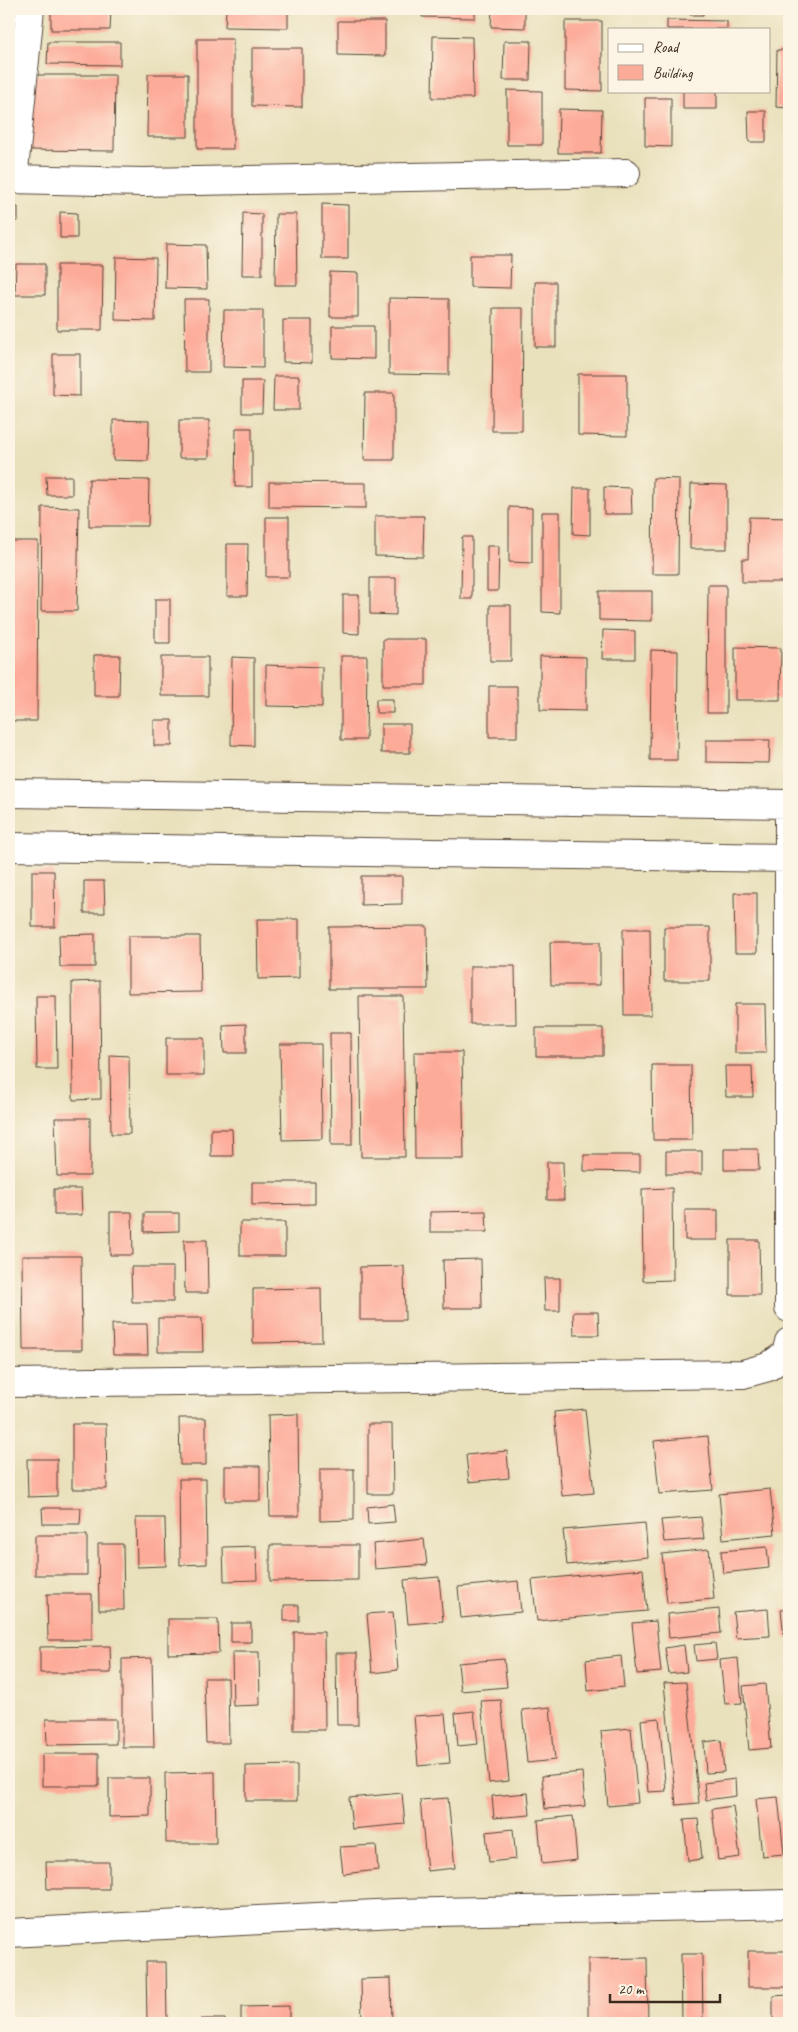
<svg xmlns="http://www.w3.org/2000/svg" width="798" height="2032" font-family="Caveat,sans-serif">
  <style>
    .building { fill: #fdab99 }
    .lines { fill: none; stroke-linecap: round; stroke-linejoin: round }
    .street-casing { stroke: #554536; stroke-width: 30 }
    .street { stroke: #fff; stroke-width: 28 }
  </style>
  <rect width="100%" height="100%" fill="#fcf5e5"/>
  <filter id="ink" filterUnits="userSpaceOnUse"><feTurbulence type="fractalNoise" baseFrequency=".02" numOctaves="2"/><feDisplacementMap in="SourceGraphic" scale="10" xChannelSelector="R" yChannelSelector="G"/><feConvolveMatrix kernelMatrix="1 2 1 2 8 2 1 2 1" color-interpolation-filters="sRGB"/></filter>
  <filter id="wash" filterUnits="userSpaceOnUse"><feTurbulence type="fractalNoise" baseFrequency=".0096" numOctaves="4" result="noise"/><feDisplacementMap in="SourceGraphic" scale="20" xChannelSelector="R" yChannelSelector="G"/><feGaussianBlur stdDeviation="1.12" result="paint"/><feColorMatrix in="noise" values="0 0 0 0 0 0 0 0 0 0 0 0 0 0 0 0 0 1.4 0 .05"/><feComposite in="paint" operator="in"/></filter>
  <g filter="url(#wash)">
    <rect width="100%" height="100%" fill="#e9e0bc"/>
    <g id="blocks">
      <path class="building" d="M51 9H111L110 30H51Z
        M226 9H288V28L225 27Z
        M422 9H475V18L422 17Z
        M492 9H525V28L491 27Z
        M690 9H703V15H690Z
        M667 20 727 21V29H667Z
        M338 21H385V56L338 55Z
        M565 21H602V91L565 90Z
        M433 36 472 37 473 98H432Z
        M197 39H233V149H197Z
        M504 41H531L530 80H503Z
        M48 42H120V65L47 64Z
        M252 48H302V107L252 106Z
        M777 50H789V108L776 107Z
        M148 74H188V137H147Z
        M29 75H115L114 151 28 150Z
        M507 90 542 91V145H507Z
        M683 91H717V109H683Z
        M645 98H671V147L645 146Z
        M559 109 602 110 601 153H558Z
        M748 111H766V142H749Z
        M322 204 348 205V259H322Z
        M9 207H18V221H9Z
        M60 212 77 213V238H60Z
        M243 213 262 214V275H242Z
        M276 214H296L297 285H275Z
        M166 244 206 245 207 289 165 288Z
        M470 255H511L510 288 470 287Z
        M116 257 156 258 155 321 115 320Z
        M16 264H45V295H15Z
        M57 265H103L102 330H57Z
        M330 272 358 273V317H330Z
        M535 282H556V347H535Z
        M389 298 449 299V375L389 374Z
        M184 299H209V372H185Z
        M493 308H523L522 431H492Z
        M224 310H263V368L223 367Z
        M283 320H312V363L283 362Z
        M332 326H374V359L332 358Z
        M53 354H80V396L53 395Z
        M578 374H627V436L578 435Z
        M274 376H299V410H273Z
        M242 381H263L262 413H242Z
        M365 393H394V460H364Z
        M113 420 149 421 148 461 113 460Z
        M179 420H209V458H179Z
        M236 428H252V487H235Z
        M46 476H72V495H47Z
        M653 478 679 479 678 574H652Z
        M89 479 149 480 148 526H89Z
        M269 482 366 483V508L269 507Z
        M691 484 727 485V549H690Z
        M604 487 631 488 632 514H604Z
        M574 488H590V535L573 534Z
        M42 507 79 508 77 611H41Z
        M509 507 532 508V563L509 562Z
        M542 512H560V613L542 612Z
        M375 516H424L423 557 375 556Z
        M266 517H289V577H266Z
        M749 517 789 518V582H742V559H748Z
        M462 537H472V599H461Z
        M9 541H38L37 721H9Z
        M227 544H248L247 596H227Z
        M487 546H499L498 591H487Z
        M370 578H396V615L370 614Z
        M708 585H726V713H707Z
        M599 591H652V621L599 620Z
        M343 595H359V634L343 633Z
        M155 599H170V643H155Z
        M490 605H511V661H490Z
        M603 630 635 631V659H602Z
        M383 639H426V685H383Z
        M735 647 781 648 780 700H735Z
        M651 650 678 651 677 760H650Z
        M94 655H120L119 696H94Z
        M341 656H367L366 740H341Z
        M540 656 586 657V711L540 710Z
        M161 657H208V696H161Z
        M232 657 254 658V746L231 745Z
        M266 665 322 667V707L266 706Z
        M489 686H517V737H489Z
        M376 699H393V713H376Z
        M154 720H172V746H154Z
        M381 724H410V753H381Z
        M706 740H770L769 763 706 762Z
        M32 871H54L55 927H32Z
        M361 876H402V904L361 905Z
        M84 881H104L105 913H84Z
        M734 893H757V953H735Z
        M257 919H299V978L258 979Z
        M427 926 428 989H329V927Z
        M664 927H710V981H664Z
        M623 929H650L651 1015H624Z
        M95 934V967H60L59 935Z
        M128 936H200L201 992 128 993Z
        M550 942H600V985H551Z
        M470 966H515L516 1024H470Z
        M100 981 101 1099 73 1100 72 982Z
        M36 996H56L57 1069H37Z
        M359 996H403L405 1157H361Z
        M735 1004H765L766 1053H735Z
        M246 1024V1053H224L223 1025Z
        M536 1028H603V1056H536Z
        M330 1033H351L352 1145H331Z
        M166 1038H204V1075H166Z
        M280 1044H321L322 1139 282 1140Z
        M414 1052H462L464 1159H415Z
        M110 1055 129 1056 130 1134H111Z
        M652 1065H691L692 1140H653Z
        M725 1066H752L753 1097H726Z
        M55 1118H90V1176H57Z
        M211 1129H232L233 1156H211Z
        M724 1149H758L759 1170H724Z
        M666 1151H702V1174H666Z
        M584 1155H640V1172L584 1171Z
        M547 1162H563L564 1200H547Z
        M252 1182H315V1204L252 1205Z
        M672 1188 673 1280 643 1281 642 1189Z
        M54 1189H81L82 1215H54Z
        M685 1210H718V1240H685Z
        M486 1211 487 1232H430V1212Z
        M110 1212H132L133 1255H110Z
        M144 1213H179V1231L144 1232Z
        M240 1222H285V1256H240Z
        M184 1240H207L208 1293H185Z
        M730 1240H759L760 1295H730Z
        M22 1256H81L82 1350H23Z
        M481 1259 482 1308H444L443 1260Z
        M404 1266 405 1320H360V1267Z
        M131 1267H173V1302H132Z
        M544 1278H560V1311H545Z
        M321 1288 322 1342 253 1343V1289Z
        M573 1312H598L599 1335H574Z
        M158 1318H202L203 1352H158Z
        M112 1324H147L148 1355H113Z
        M585 1409 594 1493 562 1496 554 1412Z
        M298 1414 299 1516H270L268 1415Z
        M179 1418H206V1465H180Z
        M72 1424H106L107 1489H72Z
        M368 1424H392L393 1494H368Z
        M708 1436 713 1490 659 1494 654 1441Z
        M507 1451 509 1478 469 1482 466 1455Z
        M27 1459H57V1496L28 1497Z
        M225 1466H260V1501H225Z
        M320 1469H354V1520L320 1521Z
        M179 1479H206L207 1564 180 1565Z
        M770 1489 775 1534 723 1539 719 1494Z
        M393 1504 395 1522 368 1524 367 1507Z
        M42 1508H81L80 1524H43Z
        M701 1517 704 1539 664 1542 661 1520Z
        M136 1518H165L166 1566 137 1567Z
        M645 1523 648 1557 567 1565 563 1530Z
        M35 1535H87V1575H35Z
        M424 1539 427 1565 375 1569 373 1544Z
        M98 1544H123L124 1610H99Z
        M270 1545H358V1580L270 1581Z
        M256 1546 257 1580 224 1581 223 1547Z
        M767 1547 769 1568 723 1573 721 1551Z
        M709 1549 714 1599 667 1603 662 1554Z
        M643 1569 647 1611 537 1621 532 1580Z
        M439 1577 443 1621 408 1624 404 1580Z
        M518 1581 521 1612 461 1618 458 1587Z
        M47 1594H92V1640H48Z
        M284 1605H299V1621H284Z
        M719 1609 721 1633 669 1638 667 1614Z
        M768 1609 770 1636 736 1638 733 1612Z
        M789 1609V1637H784L781 1610Z
        M393 1612 398 1670 372 1673 367 1614Z
        M168 1619H218L219 1653 168 1654Z
        M656 1621 661 1672 637 1674 632 1623Z
        M231 1623H251V1642H231Z
        M294 1632H324L325 1730H294Z
        M715 1643 717 1659 696 1661 694 1645Z
        M684 1645 687 1672 669 1674 665 1648Z
        M110 1646 111 1673H40V1647Z
        M232 1652H259L260 1705 233 1706Z
        M336 1653H357L358 1725H337Z
        M621 1656 624 1687 588 1691 586 1660Z
        M152 1658 154 1747H122V1659Z
        M738 1658 742 1703 725 1704 720 1660Z
        M504 1659 507 1687 461 1691 458 1663Z
        M204 1678H228L229 1743H206Z
        M686 1682 699 1803 676 1805 664 1683Z
        M765 1684 771 1748 749 1750 743 1686Z
        M501 1700 509 1781 489 1783 481 1701Z
        M550 1707 555 1760 527 1763 522 1710Z
        M474 1711 478 1744 458 1746 455 1713Z
        M445 1714 450 1763 418 1766 414 1716Z
        M659 1718 666 1791 648 1792 641 1720Z
        M46 1719H116V1744L47 1745Z
        M631 1728 638 1803 608 1806 601 1731Z
        M721 1740 724 1772 706 1773 704 1742Z
        M42 1754H99V1786H42Z
        M297 1765V1801H246V1766Z
        M215 1772 216 1843H166L165 1773Z
        M582 1772 585 1806 545 1809 542 1776Z
        M109 1778H150V1816L109 1817Z
        M735 1779 736 1796 706 1800 704 1783Z
        M402 1793 405 1824 352 1829 349 1798Z
        M528 1793 530 1815 494 1818 492 1796Z
        M778 1797 784 1854 762 1856 756 1799Z
        M448 1798 455 1868 427 1871 420 1800Z
        M733 1806 740 1857 718 1860 712 1809Z
        M573 1816 577 1860 542 1864 538 1820Z
        M698 1819 702 1859 688 1861 684 1820Z
        M513 1829 516 1859 489 1862 486 1832Z
        M376 1845 378 1870 343 1874 340 1847Z
        M46 1862H109V1889H47Z
        M748 1951H789V1987H748Z
        M681 1954H702L703 2023H682Z
        M647 1958 648 2023H588V1959Z
        M146 1962H166L167 2023H147Z
        M391 1978 392 2023H362L361 1979Z
        M789 1995V2023H773V1996Z
        M289 2006V2023H241V2007Z
        M201 2019H225V2023H201Z
        M319 2021 359 2022V2023H319Z"/>
    </g>
  </g>
  <g filter="url(#ink)">
    <use href="#blocks" fill-opacity="0" stroke="#554536" stroke-width="1"/>
    <g class="lines">
      <g class="street-casing">
        <path id="street" d="M9 179 143 182 626 173
          M13 180 30 9
          M9 793 789 804
          M789 807V1308
          M9 847 789 858
          M9 1383 743 1374 768 1367 786 1354 789 1342
          M9 1933 395 1913 789 1904"/>
      </g>
      <use href="#street" class="street"/>
    </g>
  </g>
  <rect width="798" height="2032" fill="none" stroke="#fcf5e5" stroke-width="30"/>
  <rect x="608" y="28" width="162" height="65" fill="#fcf5e5" stroke="#afa495"/>
  <rect x="618" y="44" width="25" height="8" fill="#ffffff" stroke="#afa495"/>
  <text x="653" y="52" font-size="15" fill="#3b2a1e">Road</text>
  <rect x="618" y="65" width="25" height="15" fill="#fdab99" stroke="#afa495"/>
  <text x="653" y="78" font-size="15" fill="#3b2a1e">Building</text>
  <path d="M610 1994v8h110v-8" fill="none" stroke="#3b2a1e" stroke-width="2.5"/>
  <text x="618" y="1994" font-size="15" fill="#3b2a1e" stroke="#fcf5e5" stroke-width="4" paint-order="stroke">20 m</text>
</svg>
